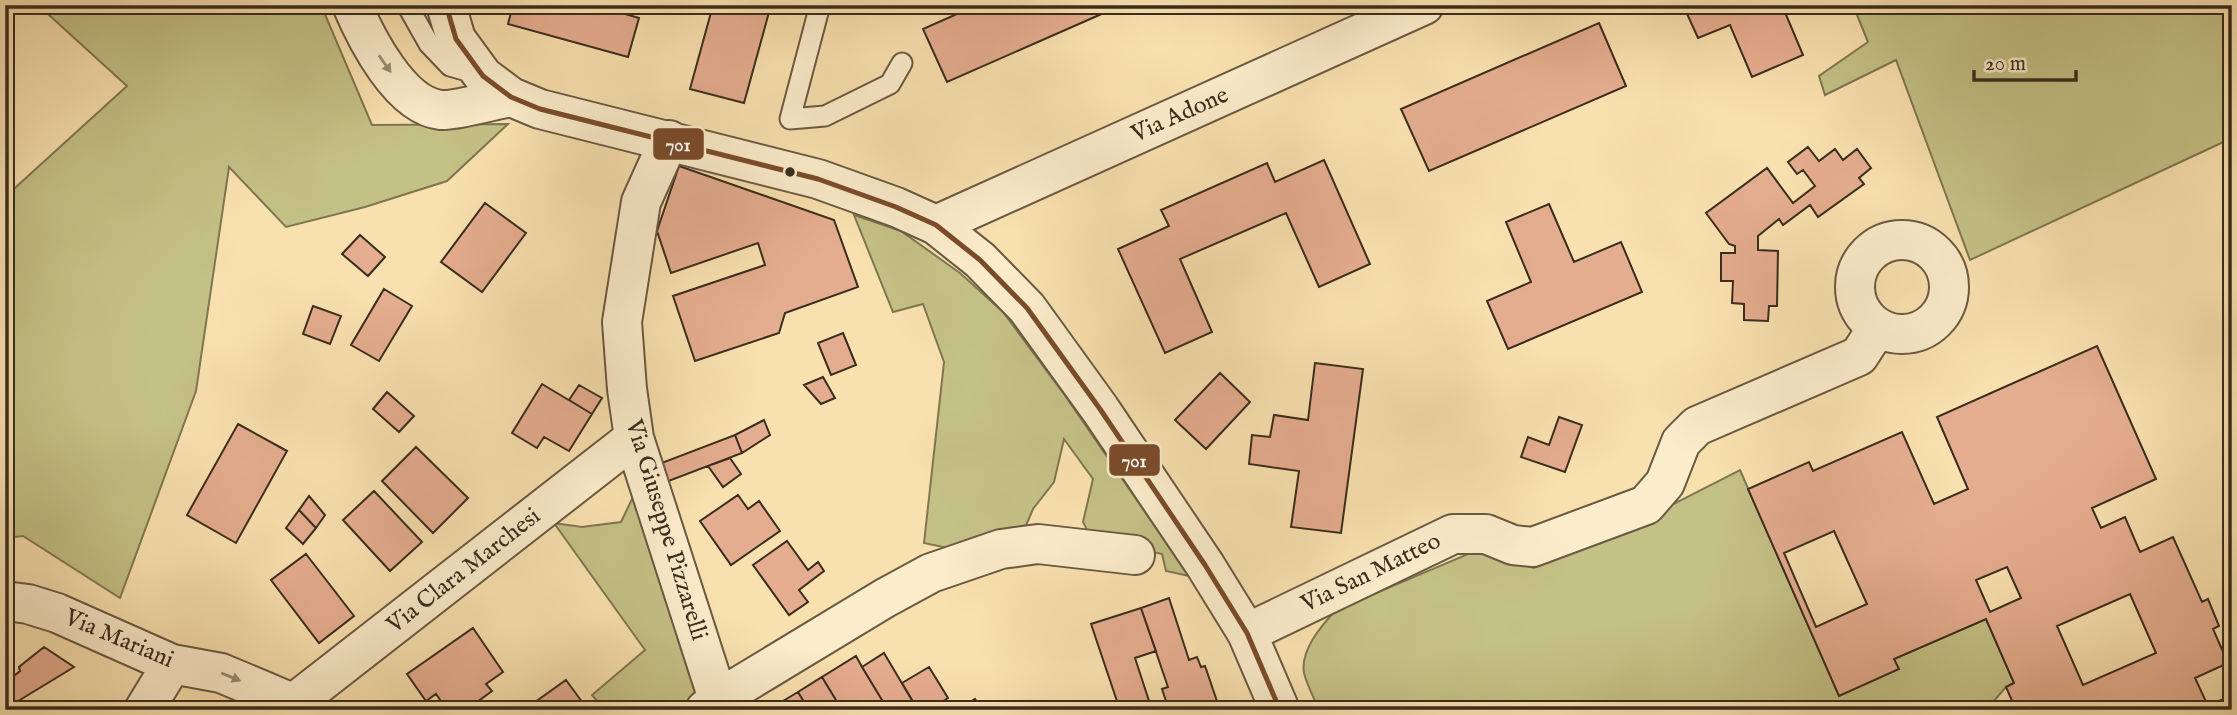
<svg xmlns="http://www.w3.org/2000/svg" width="2237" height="715" font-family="'IM FELL English',serif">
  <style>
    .green { fill: #c4c186; stroke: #7f7652; stroke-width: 2 }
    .building { fill: #e5ad8f; stroke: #3a2c1e; stroke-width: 2; fill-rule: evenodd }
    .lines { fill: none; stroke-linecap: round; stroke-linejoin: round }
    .service-casing { stroke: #6a5942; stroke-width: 23 }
    .minor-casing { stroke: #6a5942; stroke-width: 42 }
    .tertiary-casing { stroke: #6a5942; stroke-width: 42 }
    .service { stroke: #fbeccb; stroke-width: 19 }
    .minor { stroke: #fbeccb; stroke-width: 38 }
    .tertiary { stroke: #fbeccb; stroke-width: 38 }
    .bus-1-casing { stroke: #fbeccb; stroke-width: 10 }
    .bus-1 { stroke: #7a4b2a; stroke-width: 5 }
    .oneway { fill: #9a8c74 }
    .bus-dot { fill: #3a2c1e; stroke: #fbeccb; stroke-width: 2.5 }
    .labels { text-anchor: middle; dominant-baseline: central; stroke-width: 6; stroke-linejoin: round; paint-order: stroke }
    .street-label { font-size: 24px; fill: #3a2c1e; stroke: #fbeccb }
    .line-badge { stroke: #fbeccb; stroke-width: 2.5 }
    .badge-label { font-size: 19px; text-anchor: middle; font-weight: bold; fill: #fff }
  </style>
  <rect width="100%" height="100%" fill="#f9e1af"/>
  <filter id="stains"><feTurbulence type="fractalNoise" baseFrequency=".00286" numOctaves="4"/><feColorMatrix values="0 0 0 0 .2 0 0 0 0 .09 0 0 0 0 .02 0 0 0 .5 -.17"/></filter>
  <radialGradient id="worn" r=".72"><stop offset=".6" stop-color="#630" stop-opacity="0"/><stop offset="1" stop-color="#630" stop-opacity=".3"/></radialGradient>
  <path class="green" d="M38 5H321L372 125 508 124 447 181 365 207 286 227 229 167 196 391 120 598 23 536 5 538V197L127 86Z
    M1853 5H2232V138L1970 260 1896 60 1825 95 1819 76 1868 42Z
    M854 215 901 231 960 273 1003 312 1064 394 1189 576 1166 571 1162 554 1091 538 1083 522 1093 479 1064 439 1054 482 1033 509 1025 528 957 550 924 543 944 362 923 304 893 312Z
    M1740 470 1839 696 1898 669 1894 659 1986 619 2014 683 2006 687 1986 710H1319C1314 698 1307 685 1304 673 1300 650 1322 625 1336 610L1482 548 1516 563 1534 568 1611 536Z
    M640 496 698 698 685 710H605L592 695 645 650 554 523 582 527 621 522 632 499Z"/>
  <path class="building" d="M513 5H624L622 13 639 18 628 57 508 24Z
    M713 5H771L744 103 690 89Z
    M977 5H1122L947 82 923 29Z
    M1683 5H1782L1803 55 1752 77 1730 25 1698 38Z
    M1599 23 1626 86 1429 171 1401 109Z
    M1808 147 1819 161 1835 149 1843 160 1857 149 1871 168 1859 178 1864 184 1818 217 1810 205 1783 225 1779 219 1758 236V250L1778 251 1777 306H1769L1768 321 1744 320V304L1732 303 1733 281H1721V253H1735V246L1729 244 1706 213 1767 168 1793 203 1815 186 1803 170 1797 174 1788 162Z
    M1324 160 1370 264 1319 287 1286 213 1180 259 1212 332 1165 353 1118 249 1169 226 1161 210 1267 163 1275 182Z
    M679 166 834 220 858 287 785 313 779 333 695 361 673 296 765 265 758 243 671 273 657 231Z
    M485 203 526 233 482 292 441 262Z
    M1549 204 1574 262 1621 242 1642 292 1508 349 1487 301 1531 282 1506 222Z
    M360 235 385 257 368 276 342 254Z
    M384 289 412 306 379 361 351 345Z
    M313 306 341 316 330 344 303 334Z
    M843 333 856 365 831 375 818 343Z
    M2097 346 2156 479 2092 508 2101 528 2125 517 2140 552 2173 537 2202 602 2208 599 2219 626 2213 629 2228 663 2195 678 2208 706 2232 695V710H2016L2006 687 2014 683 1986 619 1894 659 1899 669 1839 696 1748 489 1809 462 1813 471 1902 432 1934 504 1968 489 1937 417ZM1834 531 1867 604 1816 627 1784 553ZM2007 567 2021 598 1990 612 1976 580ZM2130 594 2156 653 2083 685 2057 626Z
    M1315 363 1363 369 1341 533 1291 527 1299 471 1249 464 1252 435 1270 437 1274 415 1308 420Z
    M1220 373 1250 402 1206 449 1175 420Z
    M823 377 835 398 821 404 804 385Z
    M542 384 592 414 569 451 544 437 537 448 512 433Z
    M579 385 602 398 592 414 569 400Z
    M387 392 414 416 399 432 373 409Z
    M1559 417 1582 425 1565 472 1521 457 1528 437 1549 445Z
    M764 420 770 435 742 453 735 435Z
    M238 424 287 451 236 543 187 515Z
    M735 435 742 453 666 482 659 464Z
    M416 447 468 498 433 533 382 481Z
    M730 458 741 474 723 487 708 466Z
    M374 491 422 542 390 571 343 520Z
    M738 495 748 509 759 501 780 531 731 565 700 521Z
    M309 496 325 515 316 528 299 510Z
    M299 510 316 528 303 544 286 528Z
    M787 541 808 570 818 562 824 571 799 590 808 602 789 615 753 565Z
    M306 554 354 616 319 643 271 580Z
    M1169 598 1189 660 1197 657 1201 667 1205 666 1220 710H1169L1162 689 1168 687 1141 608Z
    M1141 608 1156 651 1135 658 1150 704 1135 710H1120L1091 624Z
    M473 628 503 672 486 684 492 691 466 710H461L457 705 451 710H447L436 694 426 701 407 674Z
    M44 647 74 667 10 706 5 698V683L20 671 19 667Z
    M884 653 916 707 913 710H888L862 667Z
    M856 656 862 667 888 710H842L822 677Z
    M929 667 948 698 930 710H918L902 683Z
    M822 677 842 710H809L798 692Z
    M566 680 588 710H524Z
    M798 692 809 710H768Z
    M975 699 982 710H958Z"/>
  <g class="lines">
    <g class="service-casing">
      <path id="service" d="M407 5 429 44 450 66 478 74
        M820 5 790 119 825 116 890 84 902 63"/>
    </g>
    <g class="minor-casing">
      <path id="minor" d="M669 140 641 202 622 322 627 389 634 438 718 699 705 710
        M936 225 1424 5
        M1855 287a47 47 0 1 1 94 0a47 47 0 1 1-94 0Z
        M5 601 28 604 57 613 172 664 221 673 309 710
        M1247 633 1453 534H1486L1513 545 1533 547 1646 505 1665 483 1681 442 1697 426 1859 356 1877 328
        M718 699 885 598 931 573 1001 549 1038 544 1135 555
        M294 703 634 438
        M144 710 172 664"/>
    </g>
    <g class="tertiary-casing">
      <path id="tertiary" d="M352 5C366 38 400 106 441 110 455 111 494 100 511 97
        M446 5 456 39 483 76 511 97 540 109 818 179 896 207 936 225 980 260 1027 308 1100 409 1205 565 1247 633 1280 710"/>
    </g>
    <use href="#service" class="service"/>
    <use href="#minor" class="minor"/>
    <use href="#tertiary" class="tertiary"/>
    <g class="bus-1-casing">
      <path id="bus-1" d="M446 5 456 39 483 76 511 97 540 109 818 179 896 207 936 225 980 260 1027 308 1100 409 1205 565 1247 633 1280 710"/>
    </g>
    <use href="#bus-1" class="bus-1"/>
  </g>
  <defs><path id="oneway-solid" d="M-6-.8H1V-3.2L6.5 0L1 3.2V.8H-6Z" transform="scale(1.75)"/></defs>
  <g class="oneway">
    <use href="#oneway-solid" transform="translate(385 64) rotate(55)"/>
    <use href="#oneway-solid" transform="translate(231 677) rotate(22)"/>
  </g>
  <circle class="bus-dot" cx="790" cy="172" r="6"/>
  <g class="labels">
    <g class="street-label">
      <text transform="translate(1180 115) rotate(-24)">Via Adone</text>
      <text transform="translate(666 530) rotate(73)">Via Giuseppe Pizzarelli</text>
      <text transform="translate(464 571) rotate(-38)">Via Clara Marchesi</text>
      <text transform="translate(1371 573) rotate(-26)">Via San Matteo</text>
      <text transform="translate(119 639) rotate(23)">Via Mariani</text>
    </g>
  </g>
  <g class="line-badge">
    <rect x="652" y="127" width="53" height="34" rx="7" fill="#7a4b2a"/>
    <rect x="1108" y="443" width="53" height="34" rx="7" fill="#7a4b2a"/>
  </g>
  <g class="badge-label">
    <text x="678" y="151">701</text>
    <text x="1134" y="467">701</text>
  </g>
  <rect width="2237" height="715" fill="none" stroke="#f9e1af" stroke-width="28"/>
  <rect x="7" y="7" width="2223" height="701" fill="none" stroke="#3a2c1e" stroke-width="3.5"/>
  <rect x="14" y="14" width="2209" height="687" fill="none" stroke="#3a2c1e" stroke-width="2"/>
  <path d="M1974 70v10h102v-10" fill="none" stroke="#3a2c1e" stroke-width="3.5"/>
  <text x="1985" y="70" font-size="21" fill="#3a2c1e" stroke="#fbeccb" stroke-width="5" paint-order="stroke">20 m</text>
  <rect width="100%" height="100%" filter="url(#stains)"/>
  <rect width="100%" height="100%" fill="url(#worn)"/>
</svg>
